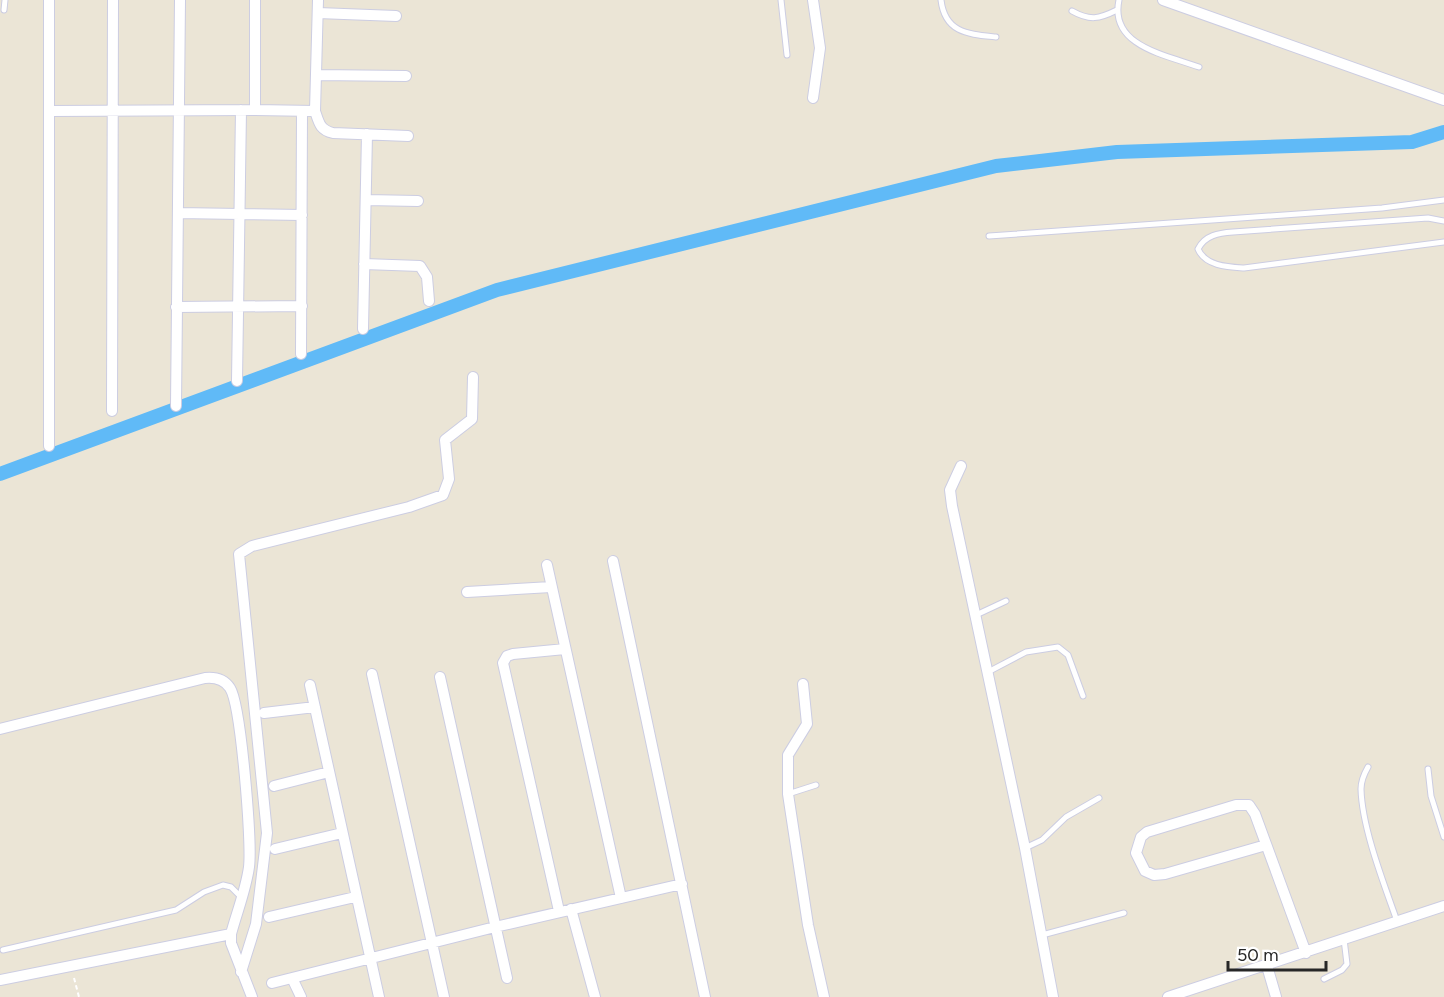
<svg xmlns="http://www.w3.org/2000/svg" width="1444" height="997" font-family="Figtree,sans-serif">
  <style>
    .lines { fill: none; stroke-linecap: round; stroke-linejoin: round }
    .canal { stroke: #60baf7; stroke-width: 14 }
    .service-casing { stroke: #cccde2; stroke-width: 7 }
    .minor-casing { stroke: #cccde2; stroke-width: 12 }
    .path { stroke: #fff; stroke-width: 2; stroke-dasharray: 4.5 3; stroke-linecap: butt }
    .service { stroke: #fff; stroke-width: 5 }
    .minor { stroke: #fff; stroke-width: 10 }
  </style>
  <rect width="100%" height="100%" fill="#ebe5d6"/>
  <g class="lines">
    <path class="canal" d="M0 474 497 290 996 166 1117 152 1412 142 1444 132"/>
    <g class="service-casing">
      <path id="service" d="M781 0 787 55
        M941 0C945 33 968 34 996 37
        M1119 0C1109 46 1166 55 1199 67
        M4 10 5 0
        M1072 11C1090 21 1099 19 1117 10
        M1444 221 1428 218 1233 232C1219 233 1205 235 1198 249 1205 266 1228 267 1244 268L1444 242
        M989 236 1382 208 1444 200
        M976 615 1006 601
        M988 672 1026 652 1058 647 1068 655 1083 696
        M1368 767C1364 774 1361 780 1361 789 1362 828 1384 884 1397 921
        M1428 769 1431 796 1444 837
        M788 794 816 785
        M1025 848 1042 840 1066 817 1099 798
        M1042 935 1124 913
        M3 950 176 910 204 892 223 885 231 887 241 897
        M1324 979 1342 970 1347 964 1344 939"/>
    </g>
    <g class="minor-casing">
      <path id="minor" d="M49 0V446
        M1163 0 1444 100
        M318 13 396 16
        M317 75 406 76
        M813 98 820 48 813 0
        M255 110 315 111 318 0
        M49 111 255 110V0
        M315 111C319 123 320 130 333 133L408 136
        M366 200 418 201
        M178 213 302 215
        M364 264 420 266 427 277 429 301
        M176 307 302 306
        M363 329 367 134
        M301 354 302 111
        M237 381 241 110
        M176 406 180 0
        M112 411 113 0
        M961 466 950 490 952 506 1025 848 1053 997
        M613 561 705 997
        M547 565 621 898
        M467 592 551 587
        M372 674 444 997
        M440 677 507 978
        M803 684 807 724 788 755V794L808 925 824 997
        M310 685 379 997
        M264 713 315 707
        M0 729 205 678C215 677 224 679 230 688 241 705 252 842 249 867 246 889 237 912 231 934V943L252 997
        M274 786 329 772
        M1266 845 1165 874 1154 875 1145 871 1136 853 1141 837 1147 832 1236 805H1249L1255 814 1306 953
        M275 849 342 833
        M571 909 595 997
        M559 911 503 663 507 656 513 654 565 649
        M269 917 355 897
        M1267 966 1276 997
        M241 972 256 924 267 833 239 554 252 546 409 507 443 495 449 479 445 440 472 419 473 377
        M292 978 301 997
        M0 980 231 934
        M272 983 495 927 682 884
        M1168 997 1444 906"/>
    </g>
    <path class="path" d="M74 978 79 997"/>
    <use href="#service" class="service"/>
    <use href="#minor" class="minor"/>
  </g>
  <path d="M1228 961v9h98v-9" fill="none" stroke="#272727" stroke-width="3"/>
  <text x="1237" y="961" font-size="18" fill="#272727" stroke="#ffffff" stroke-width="4.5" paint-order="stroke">50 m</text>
</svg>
